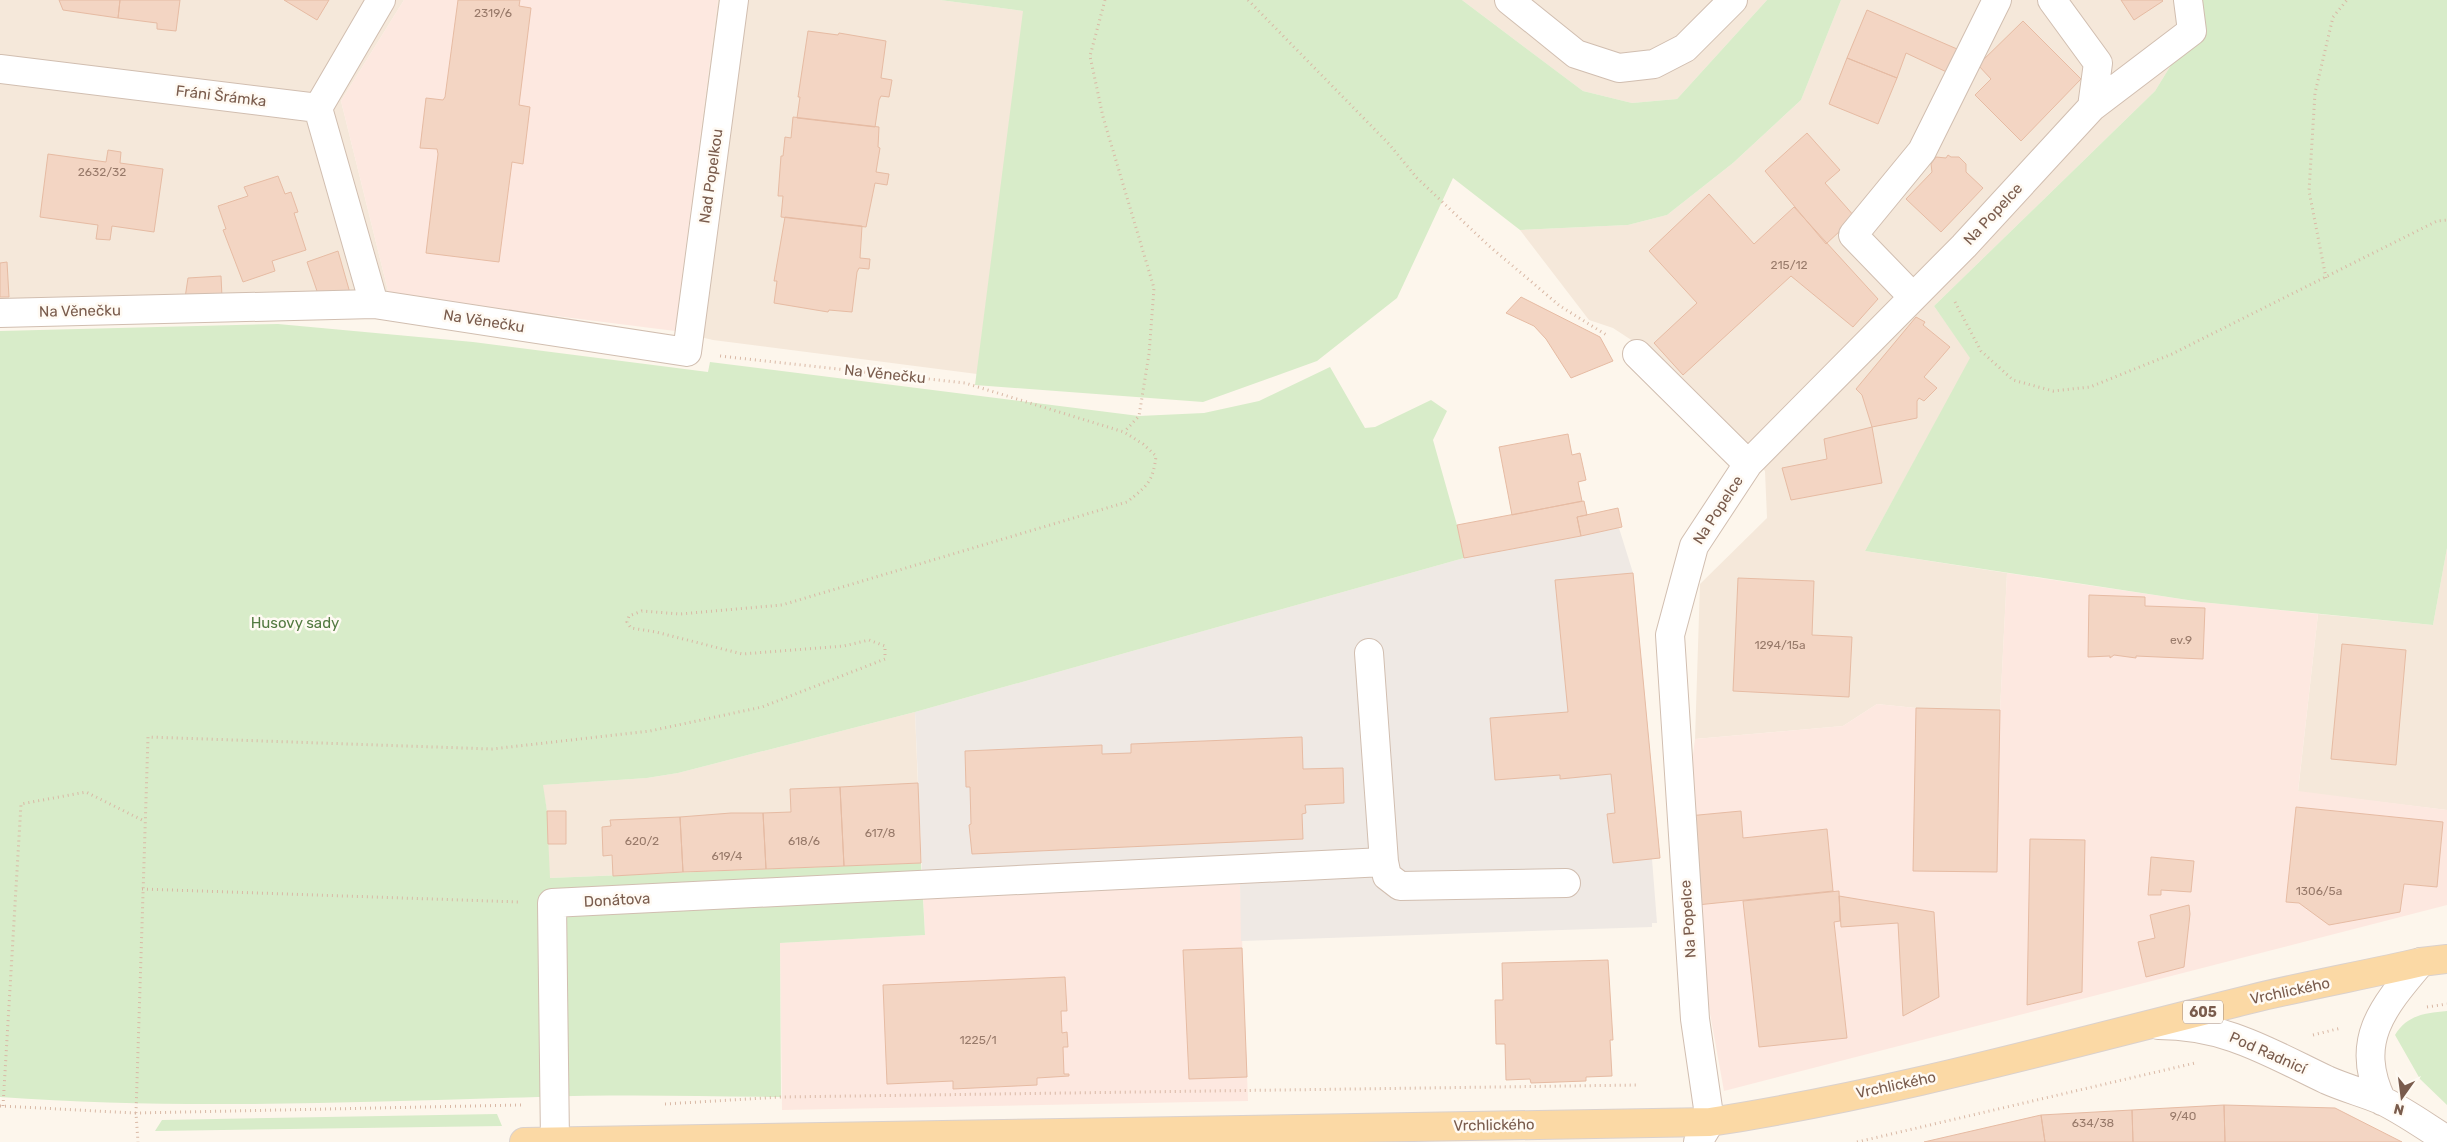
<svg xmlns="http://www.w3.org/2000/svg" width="2447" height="1142" font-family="Rubik,sans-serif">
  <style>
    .residential { fill: #f5e8da }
    .commercial { fill: #fde8e0 }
    .industrial { fill: #efe9e4 }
    .green { fill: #d8ecc9 }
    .building { fill: #f3d5c3; stroke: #e6bba3 }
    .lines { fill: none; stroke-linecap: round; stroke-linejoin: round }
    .minor-casing { stroke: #d1beb0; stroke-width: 30 }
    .major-casing { stroke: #dad1cd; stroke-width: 30 }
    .path { stroke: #d9b8a5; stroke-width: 3; stroke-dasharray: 1 4; stroke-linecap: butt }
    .minor { stroke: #fff; stroke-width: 28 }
    .major { stroke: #fbd9a5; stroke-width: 28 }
    .labels { text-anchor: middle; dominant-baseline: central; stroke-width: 5; stroke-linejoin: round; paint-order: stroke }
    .number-label { font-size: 12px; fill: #987a6a }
    .shield { fill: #fffaf3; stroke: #a28b7f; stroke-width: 1 }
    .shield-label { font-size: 14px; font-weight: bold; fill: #7a5c4d }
    .street-label { font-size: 15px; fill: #7a5c4d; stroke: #fffaf3 }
    .park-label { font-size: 15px; fill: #537a41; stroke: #fffaf3 }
  </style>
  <rect width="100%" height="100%" fill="#fdf6ec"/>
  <path class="residential" d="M0 0H404L341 101 389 295 0 304Z
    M718 0H940L1024 11 977 374 713 340 675 331Z
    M1462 0H1767L1677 99 1632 103 1583 91Z
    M1841 0H2202L2192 31 2155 91 1934 306 1971 358 1865 551 2007 573 2000 710 1916 708 1877 704 1843 726 1695 739 1700 584 1767 518 1765 471 1642 347 1613 328 1589 320 1520 230 1628 225 1667 215 1733 163 1801 100Z
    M2447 548V810L2298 792 2318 614 2433 625Z
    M915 712 921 863 549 878 547 811 542 785 647 778 678 773Z"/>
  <path class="commercial" d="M404 0H718L675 331 389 295 341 101Z
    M2007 573 2201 602 2318 614 2298 791 2447 810V905L1724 1091 1694 925 1685 816 1695 739 1843 726 1877 704 1916 708 2000 710Z
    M1240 882 1248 1101 782 1110 780 943 925 935 923 894Z"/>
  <path class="industrial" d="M1619 528 1633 573 1660 858 1652 859 1657 923H1652V927L1241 941 1240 883 923 894 915 712 1464 558Z"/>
  <path class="green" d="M940 0H1462L1583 91 1632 103 1677 99 1767 0H1841L1801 100 1733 163 1667 215 1628 225 1520 230 1453 178 1397 298 1317 361 1203 402 975 385 1023 11Z
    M2202 0H2447V548L2433 625 2201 602 1865 551 1970 358 1934 306 2155 91 2192 31Z
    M278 324 473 342 708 372 710 362 1139 416 1204 413 1259 401 1330 367 1365 428 1375 427 1431 400 1447 411 1433 440 1457 525 1464 558 915 712 678 773 647 778 543 785 547 811 550 878 921 863 925 935 780 943 781 1097C700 1096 619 1094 538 1097 359 1102 179 1110 0 1097V331Z
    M2447 1011V1105L2420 1079 2395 1035C2407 1015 2425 1013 2447 1011Z
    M497 1114 502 1126 155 1131 162 1120Z"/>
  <path class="building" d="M59 0H120L118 18 63 10Z
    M120 0H180L176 31 157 29V23L118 18Z
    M284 0H329L317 20Z
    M458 0H520L519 6 531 8 519 105 530 107 523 164 512 162 499 262 426 253 438 154 437 149 420 148 426 98 443 100 445 97Z
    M2121 0H2162L2163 1 2134 20Z
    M1867 10 1964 52 1953 75 1906 53 1897 78 1847 58Z
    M2023 21 2081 79 2021 141 1975 95 1991 79 1978 65Z
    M808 31 838 35 839 33 886 41 881 78 892 80 889 97 881 96 879 100 875 127 797 118 800 97H798Z
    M1847 58 1897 78 1878 124 1829 104Z
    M793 117 879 127 878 147 880 148 876 172 889 174 887 185 875 183 866 227 781 217 783 196H778L781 156H783L785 137 791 138Z
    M1807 133 1840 170 1825 183 1855 217 1826 244 1765 171Z
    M108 150 121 152 120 163 163 169 154 232 112 226 110 240 96 239 98 225 40 217 48 154 106 162Z
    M1948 155 1951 157H1959L1966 164V172L1983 188 1941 232 1906 199 1932 172 1931 164 1936 157 1946 158Z
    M278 176 285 194 291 192 298 212 294 213 306 250 272 261 275 271 243 282 223 230 226 229 218 206 248 196 244 187Z
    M1709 194 1754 244 1794 207 1878 299 1853 327 1791 276 1683 375 1654 343 1697 303 1649 251Z
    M785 217 862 226 860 258 870 259 869 269 859 268 857 272 852 312 829 310 828 312 774 303 777 281H774Z
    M338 251 350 293 318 294 307 262Z
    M7 262 9 297H0V263Z
    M221 276 222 297 185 298 188 278Z
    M1521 297 1600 337 1613 361 1571 378 1546 339 1534 326 1506 313Z
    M1916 317 1925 322 1923 325 1950 347 1924 377 1937 388 1924 401 1919 398 1917 401V418L1872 427 1862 395 1856 389Z
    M1872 427 1882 483 1791 500 1782 468 1827 459 1824 439Z
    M1568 434 1572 455 1580 453 1586 480 1578 482 1582 501 1512 515 1499 447Z
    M1584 501 1587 515 1577 517 1581 536 1464 558 1457 525Z
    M1618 508 1622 527 1581 536 1577 517Z
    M1633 573 1660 858 1613 863 1607 814 1615 813 1611 774 1560 779V775L1495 780 1490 718 1568 712 1555 580Z
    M1738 578 1814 581 1812 635 1852 637 1849 697 1733 691Z
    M2089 595 2145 597V606L2205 608 2203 659 2136 656V658L2114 655 2110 658V656L2088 657Z
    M2342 644 2406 650 2396 765 2331 759Z
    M1916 708 2000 710 1997 872 1913 871Z
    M1302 737 1303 769 1343 768 1344 803 1305 805 1306 813 1302 814 1303 839 972 854 969 825 971 824 970 787H966L965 751 1102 745V754L1131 753V744Z
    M918 783 921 863 844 866 840 787Z
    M840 787 844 866 766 869 763 813 791 812 790 789Z
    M2296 807 2443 822 2437 887 2404 884 2400 912 2329 925 2299 903 2286 902Z
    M547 811H566V844H548Z
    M1741 811 1743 838 1827 829 1833 891 1697 905 1688 816Z
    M731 813H763L766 869 683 872 680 817Z
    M680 817 683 872 613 876 612 855 603 856 602 827 611 826 610 820Z
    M2030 839 2085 840 2082 992 2027 1005Z
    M2151 857 2194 861 2191 892 2161 890V895H2148Z
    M1839 891 1840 921 1834 922 1847 1038 1759 1047 1743 901Z
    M1839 896 1934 912 1939 997 1903 1016 1898 923 1841 927Z
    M2189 905 2190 914 2184 967 2146 977 2138 942 2155 938 2150 915Z
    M1242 948 1247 1077 1189 1079 1183 950Z
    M1608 960 1613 1040H1610L1612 1076 1586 1077V1081L1531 1083 1530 1079 1506 1080 1505 1044H1496L1495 1000H1503L1502 963Z
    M1065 977 1067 1011H1061L1062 1033 1067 1032 1068 1047H1063L1064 1074H1069V1076L1037 1078V1085L953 1089V1081L887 1084 883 985Z
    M2224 1105 2225 1142H2133L2132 1110Z
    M2224 1105 2335 1108 2402 1142H2225Z
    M2132 1110 2133 1142H2045L2041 1115Z
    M2041 1115 2045 1142H1924Z"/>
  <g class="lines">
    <g class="minor-casing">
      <path id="minor" d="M1509 0 1576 54 1619 68 1654 64 1685 48 1733 0
        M0 69 318 108
        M2092 107 2192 31 2188 0
        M318 108 374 304
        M318 108 381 0
        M1913 297 1853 235 1922 151 1997 0
        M0 313 374 304 687 352 734 0
        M1637 354 1748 464
        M1369 653 1384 862 1387 876 1400 886 1566 883
        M2158 1025C2226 1025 2268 1052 2327 1080 2345 1088 2364 1093 2381 1100 2404 1111 2426 1127 2447 1140
        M2382 1101C2353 1041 2383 1007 2421 962
        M555 1142 552 903 1384 862
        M1698 1142 1710 1122 1695 1019 1670 635 1694 546 1748 464 1964 246 2092 107 2098 63 2052 0"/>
    </g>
    <g class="major-casing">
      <path id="major" d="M524 1142 1710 1122C1893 1094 2072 1043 2251 999 2308 985 2365 975 2421 962L2447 959"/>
    </g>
    <path class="path" d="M1105 0 1090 56 1103 117 1154 288 1149 354 1139 416 1124 432
      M1248 0 1389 144 1417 178 1488 245 1560 306 1608 336
      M2326 278 2309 191 2315 93 2333 17 2347 0
      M1955 302 1981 351 2013 380 2053 391 2090 387 2172 354 2437 221 2447 220
      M142 889 519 902
      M2427 1007 2447 1004
      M2313 1035 2341 1028
      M665 1104 781 1097 1639 1085
      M521 1105 136 1113 148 737 492 749 650 731 762 707 885 659V646L869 640 844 646 742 654 656 632 631 628 627 622 629 616 642 611 680 614 782 605 1127 502C1147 486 1153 482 1156 456L1143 444 1124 432 965 383 720 356
      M0 1106 136 1113 138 1142
      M3 1106 21 804 86 792 144 821
      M1857 1142 2195 1063"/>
    <use href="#minor" class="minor"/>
    <use href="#major" class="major"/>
  </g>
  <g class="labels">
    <g class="number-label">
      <text x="493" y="13">2319/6</text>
      <text x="102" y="172">2632/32</text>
      <text x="1789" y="265">215/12</text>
      <text x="2181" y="640">ev.9</text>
      <text x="1780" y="645">1294/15a</text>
      <text x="880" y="833">617/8</text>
      <text x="642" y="841">620/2</text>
      <text x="804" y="841">618/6</text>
      <text x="727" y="856">619/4</text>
      <text x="2319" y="891">1306/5a</text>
      <text x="978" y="1040">1225/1</text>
      <text x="2183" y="1116">9/40</text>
      <text x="2093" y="1123">634/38</text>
    </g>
    <rect class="shield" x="2183" y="1000.5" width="40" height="23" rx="4"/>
    <g class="shield-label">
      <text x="2203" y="1012">605</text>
    </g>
    <g class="street-label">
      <text transform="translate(221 96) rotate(7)">Fráni Šrámka</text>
      <text transform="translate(711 176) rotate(-82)">Nad Popelkou</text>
      <text transform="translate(1993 214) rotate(-47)">Na Popelce</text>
      <text transform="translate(80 311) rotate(-1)">Na Věnečku</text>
      <text transform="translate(484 321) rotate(9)">Na Věnečku</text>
      <text transform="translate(885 374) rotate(6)">Na Věnečku</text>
      <text transform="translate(1718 510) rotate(-57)">Na Popelce</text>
      <text transform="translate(617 900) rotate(-3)">Donátova</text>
      <text transform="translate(1688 919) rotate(-94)">Na Popelce</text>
      <text transform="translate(2290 991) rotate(-12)">Vrchlického</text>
      <text transform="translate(2268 1053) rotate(24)">Pod Radnicí</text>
      <text transform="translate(1896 1085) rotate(-12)">Vrchlického</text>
      <text transform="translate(1494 1125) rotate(-1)">Vrchlického</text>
    </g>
    <g class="park-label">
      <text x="295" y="623">Husovy sady</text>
    </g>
  </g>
  <g transform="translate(2402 1097) rotate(194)" stroke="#fffaf3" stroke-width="4" paint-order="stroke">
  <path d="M0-4L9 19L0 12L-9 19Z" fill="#7a5c4d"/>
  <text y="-8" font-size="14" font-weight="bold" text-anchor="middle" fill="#7a5c4d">N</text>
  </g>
</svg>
